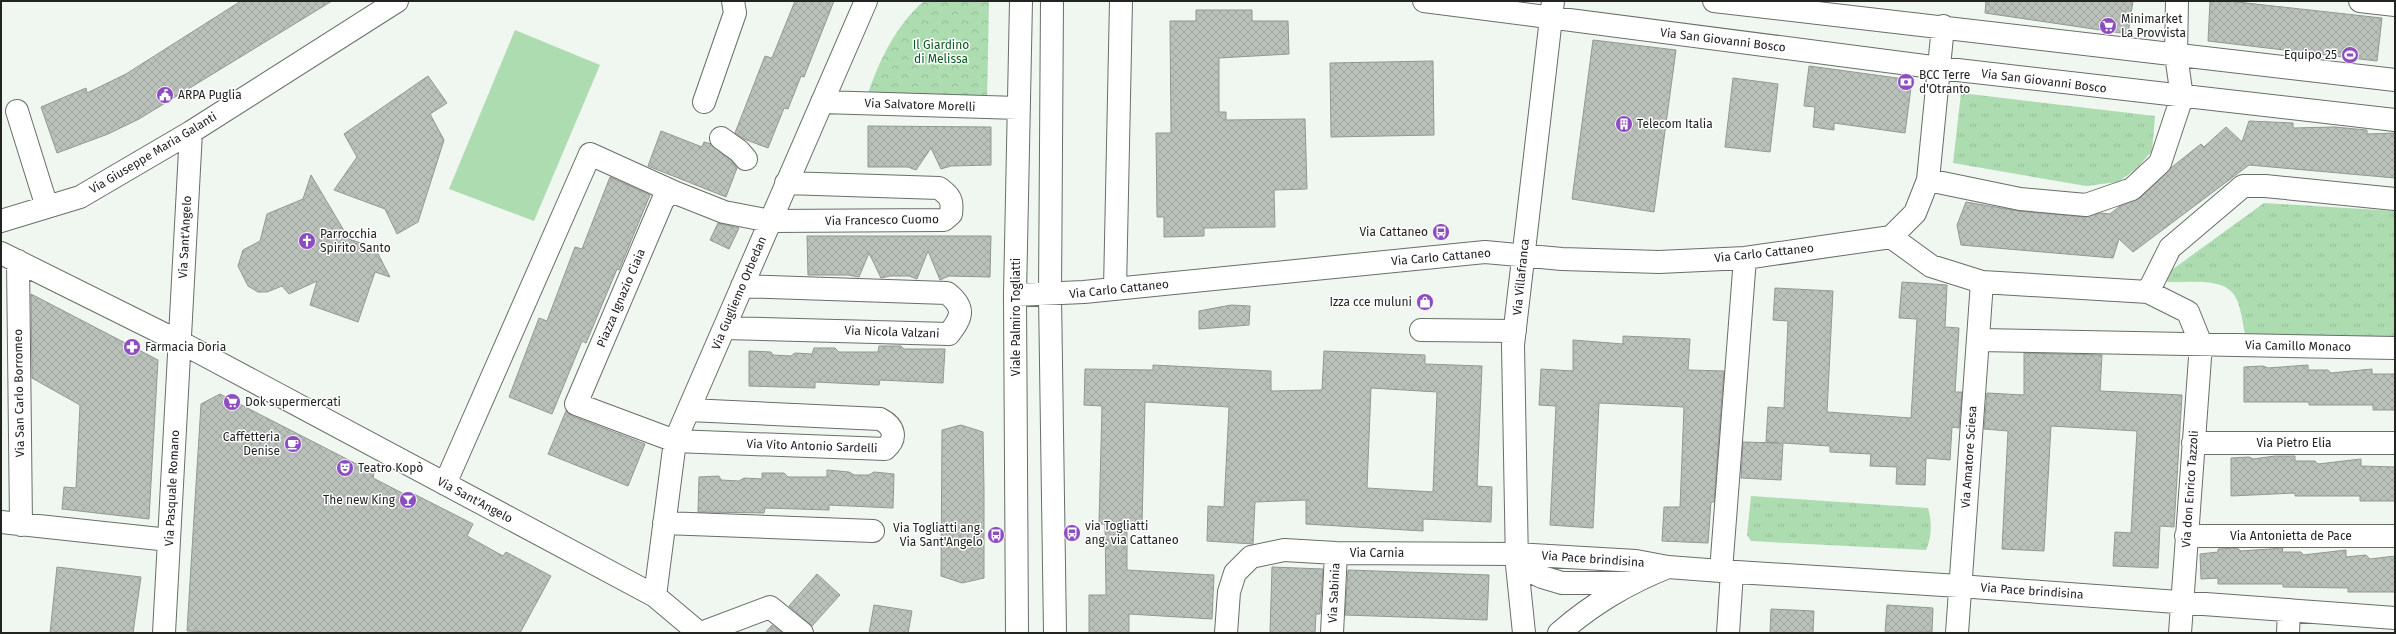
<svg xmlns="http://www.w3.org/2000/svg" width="2396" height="634" font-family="'Fira Sans',sans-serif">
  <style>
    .grass { fill: url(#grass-tufts) }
    .forest { fill: url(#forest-crowns) }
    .pitch { fill: #aedcb1 }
    .building { fill: url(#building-cross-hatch); stroke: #929892; fill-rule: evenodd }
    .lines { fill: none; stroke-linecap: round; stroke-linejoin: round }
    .minor-casing { stroke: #686e68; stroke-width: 24 }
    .minor { stroke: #fff; stroke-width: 22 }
    .labels { text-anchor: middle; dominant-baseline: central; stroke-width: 3; stroke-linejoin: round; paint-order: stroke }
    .poi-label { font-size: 12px; fill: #212421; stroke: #fff; text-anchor: start }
    .street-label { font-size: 12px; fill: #212421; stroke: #fff }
    .park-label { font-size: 12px; fill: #08591e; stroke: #fff }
  </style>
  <defs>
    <pattern id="grass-tufts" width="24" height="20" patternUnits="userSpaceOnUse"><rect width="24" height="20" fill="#aedcb1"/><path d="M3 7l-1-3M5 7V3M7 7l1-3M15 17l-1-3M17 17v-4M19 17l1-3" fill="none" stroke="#95bd98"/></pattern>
    <pattern id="forest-crowns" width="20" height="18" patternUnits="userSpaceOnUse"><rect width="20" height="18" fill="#aedcb1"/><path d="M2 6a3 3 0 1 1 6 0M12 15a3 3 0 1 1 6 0" fill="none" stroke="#95bd98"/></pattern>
    <pattern id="building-cross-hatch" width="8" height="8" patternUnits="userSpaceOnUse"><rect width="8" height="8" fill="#bac0ba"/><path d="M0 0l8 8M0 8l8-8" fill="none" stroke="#a0a5a0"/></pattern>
  </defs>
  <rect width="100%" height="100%" fill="#f0f6f0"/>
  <path class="grass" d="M1961 93 2155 116 2152 151 2137 168 2118 182 2086 186 1953 163Z
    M2264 203 2395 211V337L2245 334C2242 321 2241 302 2232 292 2218 277 2186 283 2168 282L2162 277Z
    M1751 496 1928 508C1932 522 1932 537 1926 550L1751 541 1747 535Z"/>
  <path class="forest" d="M924 1H989L987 101 866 99C878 63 895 26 924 1Z"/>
  <path class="pitch" d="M515 30 600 65 534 221 449 189Z"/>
  <path class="building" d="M241 1H332L139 119 108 134 57 153 41 107 86 88 87 93 126 74Z
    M795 1H834L804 77 801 76 788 109 784 108 768 148 744 139 735 133 765 56 772 58Z
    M1986 1H2133L2128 34 1985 13Z
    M2210 1H2228L2382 18 2377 61 2208 41Z
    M1196 10H1252V21H1288L1289 54 1219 58V112H1226V120L1305 119 1307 189 1274 190 1275 227 1204 228V236L1164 237V217H1157L1156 133H1171L1170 21H1196Z
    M1593 40 1676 50 1654 212 1572 199Z
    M1433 61 1434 135 1331 137 1330 63Z
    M1809 66 1912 80 1905 133 1834 123V130L1813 127 1815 107 1804 106Z
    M428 76 447 103 430 114 444 140 418 222 397 234 385 209 334 190 357 157 344 134Z
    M1733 78 1778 84 1770 152 1725 147Z
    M2249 121 2293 123V128L2334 127 2367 130V134L2395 133V178L2249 165 2133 252 2119 239 2113 258 1961 245 1957 225 1966 202 2019 211 2085 217 2100 213 2110 214 2120 206 2140 198 2172 167 2201 144 2204 147 2226 127 2242 142Z
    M868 126 991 127V165L951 166 941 169 931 148 916 170 908 167H868Z
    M661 131 702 147 704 142 711 144 731 160 737 168 726 197 648 166Z
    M311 175 349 239 375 248 390 277 375 272 358 322 310 305 317 281 289 294 282 286 267 292H258L248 286 238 266 243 250 260 241 267 214 303 199Z
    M610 177 650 195 619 270 617 269 586 343 582 341 552 414 509 397 539 318 547 321 575 247 582 249Z
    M718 223 739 228 729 249 710 240Z
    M807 236H991L990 277 949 276 940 280 928 251 917 279 909 276H890L881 278 869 253 859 277 848 275H808Z
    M1902 282 1947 285 1945 327 1959 328 1955 392H1962L1959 428 1952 427 1950 460 1926 458 1925 485 1896 484 1897 467 1870 466 1871 454 1830 452V446L1783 443 1781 480 1741 478 1743 442 1779 443 1766 442 1768 407 1784 408 1788 321 1773 320 1775 288 1833 291 1827 412 1911 418 1917 319 1899 318Z
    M31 294 158 360 149 519 62 509 64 487 76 488 80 405 32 378Z
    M1231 305 1250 306 1249 325 1199 329V311Z
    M1623 336 1690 339 1688 370 1724 371 1714 502H1711L1708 543 1662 541 1664 507H1680L1684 407 1599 403 1593 528 1550 525 1556 406 1539 405 1541 369 1573 371V340L1623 344Z
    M879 346H901L904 349H945L943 383 880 380 879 385 815 382V388L749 386V351L771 352 773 355 791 356 795 353 812 354 814 348H835L839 352H878Z
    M1324 351 1425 355V364L1482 366 1477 486 1492 487 1491 522 1423 519V531L1306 524V500L1255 502 1253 544 1207 541 1208 506 1224 507 1229 407 1145 402 1142 525H1127V570L1214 575 1212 619 1129 614V633H1089V595H1106L1105 524H1099L1102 406 1084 405 1085 369 1153 370V365L1271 371V391L1322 390ZM1371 388 1437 392 1433 492 1367 488Z
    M2024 353 2102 355 2100 391 2182 395 2174 527 2160 526 2158 568 2113 566 2115 532 2131 533 2137 431 2051 426 2044 551 2002 549 2008 431 1984 429 1987 393 2024 395Z
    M2308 365V370H2328L2331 373 2372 369V374H2395V410H2373V405H2309V402H2244V367L2263 366 2268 368Z
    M220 394 374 473 373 478 408 496 410 492 473 524 467 536 503 556 506 552 551 576 520 633H238L187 631 201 404Z
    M566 411 572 416 645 444 628 486 548 454Z
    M961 425 983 432 984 489V578L962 583 941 576 942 430Z
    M2275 456H2295V461H2315L2318 464 2361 459V466L2395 467V501H2360V496H2295V493L2231 496V458L2249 457 2253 459Z
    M827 470 849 472 854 475H869L874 472 894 474 893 508 829 505V510L765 508 764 513 698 512 699 477 719 476 721 480 739 481 744 478 762 479V473H784L788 477H827Z
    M2237 548 2241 551 2283 548 2282 552H2301L2303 555 2346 550V557L2366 555 2370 559 2395 556V592H2348V588L2283 587V584H2218V578L2201 579 2200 554 2218 552V549Z
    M57 567 141 577 133 633H50Z
    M1272 567 1323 569 1320 614H1316L1315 633H1270Z
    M1348 570 1489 575 1487 620 1345 615Z
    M817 574 840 595 812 626 789 606Z
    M874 605 912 611 908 633H869Z
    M1887 605 1933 608 1932 632 1885 633Z
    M1771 609 1814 611 1813 633H1770Z
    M772 625 782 633H765Z"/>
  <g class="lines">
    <g class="minor-casing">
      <path id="minor" d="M1052 1 1050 295 1055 633
        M1424 1 1940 68 2395 120
        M1714 1 2395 80
        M2360 1 2395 5
        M704 102 735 13 733 1
        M822 102 1019 108
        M17 111 47 207
        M721 138 739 151 746 159
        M1928 180 2020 199 2086 205 2132 189 2160 163 2182 97 2176 55 2177 1
        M1 221 80 197 191 132 397 1
        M1891 237 1931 266 1982 282 2148 292 2188 312 2201 344 2180 633
        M1 253 180 342 655 596 699 633
        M18 261 21 525
        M1115 289 1121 1
        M2148 292 2170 248 2243 186H2265L2395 199
        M1015 295 1084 292 1485 252 1562 259 1659 262 1745 258 1891 237 1915 213 1928 180 1943 26
        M724 328 949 334C962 317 966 308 947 293L742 286
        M1421 330 1515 331
        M1978 340 2395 348
        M689 410 880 419C894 426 898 438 885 449L675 441 576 404 663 200 668 195 676 193 724 212 770 221 944 220 951 214C953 200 950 196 939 188L786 183
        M2193 443H2395
        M445 484 590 154 676 193
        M1 522 169 540
        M664 523 873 531
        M2186 536H2395
        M1517 565 1542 577 1562 583H1630
        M1721 571 1745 258
        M655 596 675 441 866 1
        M164 633 191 132
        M701 633 770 607 802 633
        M1017 633 1015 295 1021 1
        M1226 633 1229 592 1235 573 1251 557 1284 550 1336 553 1517 554 1636 561 1668 567 1721 571 1959 586 2395 618
        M1332 633 1336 553
        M1524 633 1517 565 1513 345 1553 1
        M1559 633C1594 603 1626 584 1668 567
        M1728 633 1732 572
        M1957 633 1982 282
        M2288 633 2289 610"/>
    </g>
    <use href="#minor" class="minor"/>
  </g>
  <defs>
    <g id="supermarket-disc" transform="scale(0.9)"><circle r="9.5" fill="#8d4cc0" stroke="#fff"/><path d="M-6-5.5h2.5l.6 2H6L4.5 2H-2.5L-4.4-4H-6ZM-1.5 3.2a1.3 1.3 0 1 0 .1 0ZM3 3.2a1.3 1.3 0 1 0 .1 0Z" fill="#fff"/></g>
    <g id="stadium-disc" transform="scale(0.9)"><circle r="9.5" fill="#8d4cc0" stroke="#fff"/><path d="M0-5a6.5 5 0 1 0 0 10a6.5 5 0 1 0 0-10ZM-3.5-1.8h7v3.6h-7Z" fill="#fff"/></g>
    <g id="bank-disc" transform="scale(0.9)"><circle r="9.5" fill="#8d4cc0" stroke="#fff"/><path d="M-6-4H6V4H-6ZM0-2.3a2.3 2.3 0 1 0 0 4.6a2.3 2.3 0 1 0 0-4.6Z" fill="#fff"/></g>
    <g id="civic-disc" transform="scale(0.9)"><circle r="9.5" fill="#8d4cc0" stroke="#fff"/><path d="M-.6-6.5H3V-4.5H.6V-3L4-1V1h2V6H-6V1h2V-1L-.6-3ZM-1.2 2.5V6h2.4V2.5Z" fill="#fff"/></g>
    <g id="building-disc" transform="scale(0.9)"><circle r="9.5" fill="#8d4cc0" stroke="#fff"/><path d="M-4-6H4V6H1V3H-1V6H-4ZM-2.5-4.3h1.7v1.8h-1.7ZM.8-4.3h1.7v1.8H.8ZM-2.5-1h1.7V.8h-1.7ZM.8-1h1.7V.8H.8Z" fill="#fff"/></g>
    <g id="bus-disc" transform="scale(0.9)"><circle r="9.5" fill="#8d4cc0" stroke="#fff"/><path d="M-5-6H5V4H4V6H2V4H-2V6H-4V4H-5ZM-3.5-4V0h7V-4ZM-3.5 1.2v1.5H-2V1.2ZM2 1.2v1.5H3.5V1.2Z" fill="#fff"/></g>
    <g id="church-disc" transform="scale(0.9)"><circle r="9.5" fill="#8d4cc0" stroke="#fff"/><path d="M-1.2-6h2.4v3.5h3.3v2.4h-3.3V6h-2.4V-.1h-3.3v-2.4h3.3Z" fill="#fff"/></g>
    <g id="shop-disc" transform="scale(0.9)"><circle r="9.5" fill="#8d4cc0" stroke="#fff"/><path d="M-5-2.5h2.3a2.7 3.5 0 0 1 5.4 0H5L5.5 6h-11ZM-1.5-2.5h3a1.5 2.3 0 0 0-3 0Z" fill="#fff"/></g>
    <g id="pharmacy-disc" transform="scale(0.9)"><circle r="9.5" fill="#8d4cc0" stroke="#fff"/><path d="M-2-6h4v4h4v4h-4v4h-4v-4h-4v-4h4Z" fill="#fff"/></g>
    <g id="cafe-disc" transform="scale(0.9)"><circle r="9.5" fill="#8d4cc0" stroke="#fff"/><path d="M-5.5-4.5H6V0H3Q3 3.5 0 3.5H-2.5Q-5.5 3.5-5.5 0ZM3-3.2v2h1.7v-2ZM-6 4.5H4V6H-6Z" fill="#fff"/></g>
    <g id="theatre-disc" transform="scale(0.9)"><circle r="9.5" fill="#8d4cc0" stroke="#fff"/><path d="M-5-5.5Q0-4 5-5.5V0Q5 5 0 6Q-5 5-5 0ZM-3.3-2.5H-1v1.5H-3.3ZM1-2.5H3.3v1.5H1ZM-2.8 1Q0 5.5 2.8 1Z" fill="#fff"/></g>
    <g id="bar-disc" transform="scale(0.9)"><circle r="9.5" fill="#8d4cc0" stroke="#fff"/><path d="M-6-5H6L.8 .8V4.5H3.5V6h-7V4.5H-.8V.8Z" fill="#fff"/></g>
  </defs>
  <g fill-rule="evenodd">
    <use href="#supermarket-disc" x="2108" y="26"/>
    <use href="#stadium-disc" x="2350" y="55"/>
    <use href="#bank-disc" x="1906" y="82"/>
    <use href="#civic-disc" x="165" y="95"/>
    <use href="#building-disc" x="1624" y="124"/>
    <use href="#bus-disc" x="1441" y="232"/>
    <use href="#church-disc" x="307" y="241"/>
    <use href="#shop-disc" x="1425" y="302"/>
    <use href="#pharmacy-disc" x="132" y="347"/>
    <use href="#supermarket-disc" x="232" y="402"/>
    <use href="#cafe-disc" x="293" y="444"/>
    <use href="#theatre-disc" x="345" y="468"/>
    <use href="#bar-disc" x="408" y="500"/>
    <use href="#bus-disc" x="1072" y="533"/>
    <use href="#bus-disc" x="996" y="535"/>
  </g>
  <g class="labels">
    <g class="poi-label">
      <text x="2121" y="19">Minimarket<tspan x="2121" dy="14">La Provvista</tspan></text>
      <text x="2337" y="55" text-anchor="end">Equipo 25</text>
      <text x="1919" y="75">BCC Terre<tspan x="1919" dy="14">d'Otranto</tspan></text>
      <text x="178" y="95">ARPA Puglia</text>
      <text x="1637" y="124">Telecom Italia</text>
      <text x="1428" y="232" text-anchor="end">Via Cattaneo</text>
      <text x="320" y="234">Parrocchia<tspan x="320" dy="14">Spirito Santo</tspan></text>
      <text x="1412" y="302" text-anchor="end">Izza cce muluni</text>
      <text x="145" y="347">Farmacia Doria</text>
      <text x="245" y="402">Dok supermercati</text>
      <text x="280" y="437" text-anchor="end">Caffetteria<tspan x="280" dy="14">Denise</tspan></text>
      <text x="358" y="468">Teatro Kopò</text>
      <text x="395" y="500" text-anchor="end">The new King</text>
      <text x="1085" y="526">via Togliatti<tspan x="1085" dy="14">ang. via Cattaneo</tspan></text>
      <text x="983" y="528" text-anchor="end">Via Togliatti ang.<tspan x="983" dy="14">Via Sant'Angelo</tspan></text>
    </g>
    <g class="street-label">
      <text transform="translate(1723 40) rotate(7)">Via San Giovanni Bosco</text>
      <text transform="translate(2044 81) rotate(7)">Via San Giovanni Bosco</text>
      <text transform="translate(920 105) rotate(2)">Via Salvatore Morelli</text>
      <text transform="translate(153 153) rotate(-31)">Via Giuseppe Maria Galanti</text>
      <text transform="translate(882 220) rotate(-1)">Via Francesco Cuomo</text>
      <text transform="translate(185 237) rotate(-87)">Via Sant'Angelo</text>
      <text transform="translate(1764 253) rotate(-6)">Via Carlo Cattaneo</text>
      <text transform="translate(1441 257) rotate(-5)">Via Carlo Cattaneo</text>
      <text transform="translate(1521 277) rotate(-84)">Via Villafranca</text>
      <text transform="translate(1119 289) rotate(-6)">Via Carlo Cattaneo</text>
      <text transform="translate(739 293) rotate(-67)">Via Gugliemo Orbedan</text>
      <text transform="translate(621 298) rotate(-67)">Piazza Ignazio Ciaia</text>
      <text transform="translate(1016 317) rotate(-90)">Viale Palmiro Togliatti</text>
      <text transform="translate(892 332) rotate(2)">Via Nicola Valzani</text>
      <text transform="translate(2298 346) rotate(1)">Via Camillo Monaco</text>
      <text transform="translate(19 393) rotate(-91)">Via San Carlo Borromeo</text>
      <text x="2294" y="443">Via Pietro Elia</text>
      <text transform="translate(812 446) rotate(2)">Via Vito Antonio Sardelli</text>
      <text transform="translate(1969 457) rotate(-86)">Via Amatore Sciesa</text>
      <text transform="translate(172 488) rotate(-87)">Via Pasquale Romano</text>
      <text transform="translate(2190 489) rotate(-86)">Via don Enrico Tazzoli</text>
      <text transform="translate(475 500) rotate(28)">Via Sant'Angelo</text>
      <text x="2291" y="536">Via Antonietta de Pace</text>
      <text x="1377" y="553">Via Carnia</text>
      <text transform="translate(1593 559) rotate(4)">Via Pace brindisina</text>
      <text transform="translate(2032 591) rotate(4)">Via Pace brindisina</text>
      <text transform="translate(1334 593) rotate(-87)">Via Sabinia</text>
    </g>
    <g class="park-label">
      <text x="941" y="45">Il Giardino<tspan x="941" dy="14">di Melissa</tspan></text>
    </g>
  </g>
  <rect width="2396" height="634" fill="none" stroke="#212421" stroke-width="4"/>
</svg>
